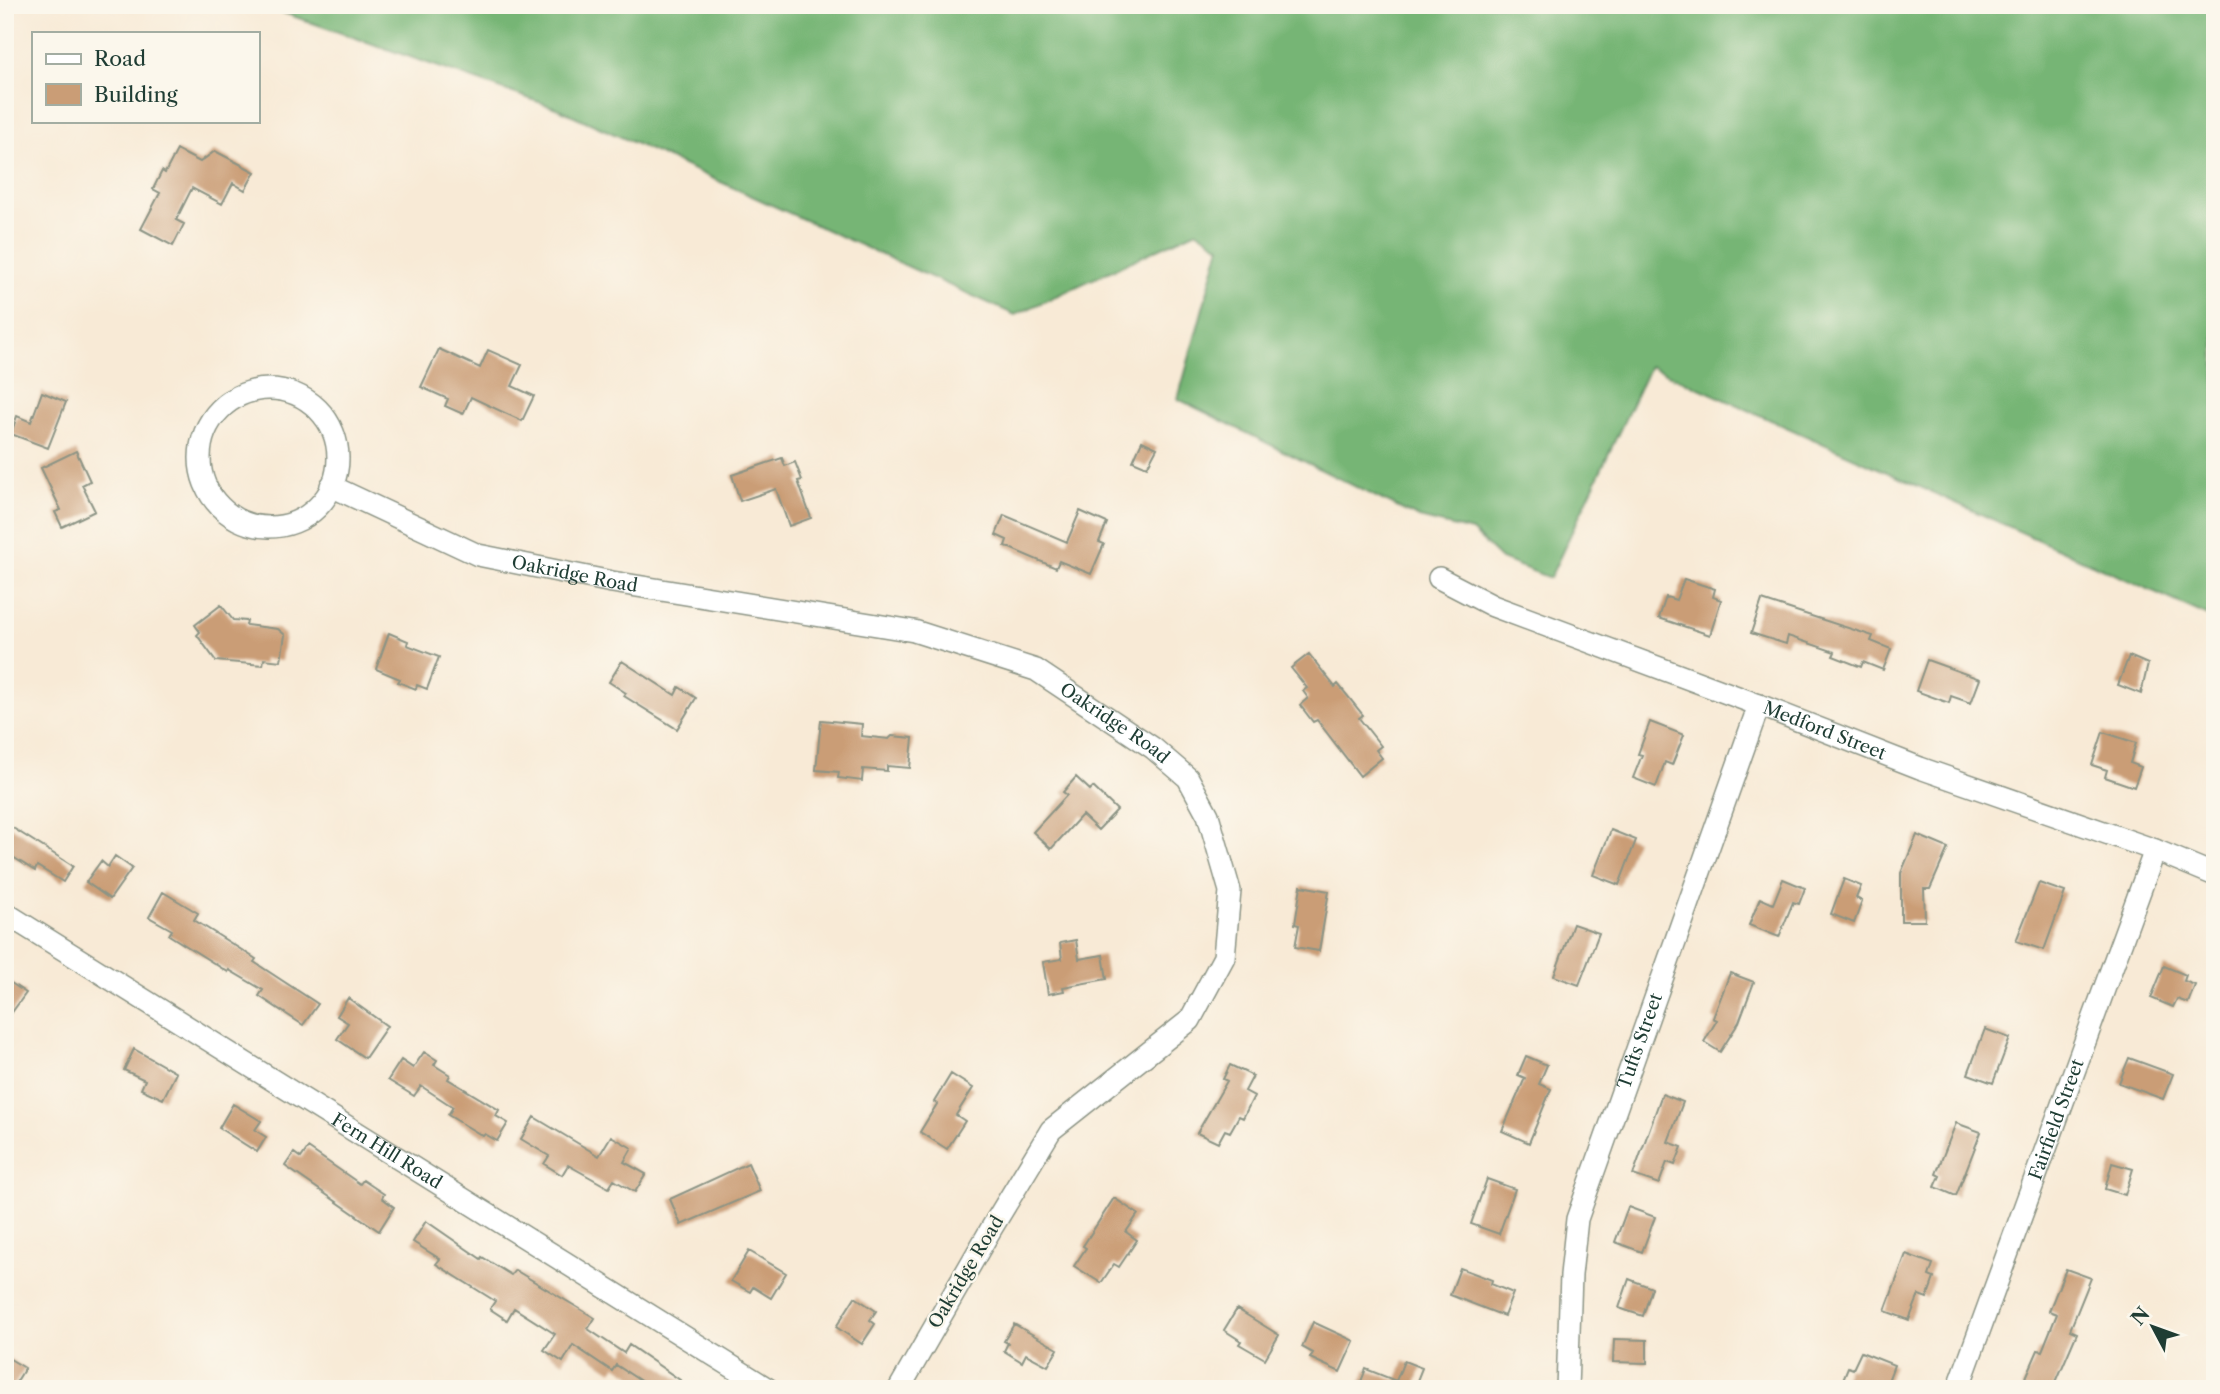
<svg xmlns="http://www.w3.org/2000/svg" width="2220" height="1394" font-family="'Libre Caslon Text',serif">
  <style>
    .forest { fill: #76b575; stroke: #4a7954; stroke-width: 2 }
    .building { fill: #ca9d76 }
    .lines { fill: none; stroke-linecap: round; stroke-linejoin: round }
    .street-casing { stroke: #8c9485; stroke-width: 24 }
    .street { stroke: #fff; stroke-width: 21 }
    .labels { text-anchor: middle; dominant-baseline: central; stroke-width: 5; stroke-linejoin: round; paint-order: stroke }
    .street-label { font-size: 18px; fill: #1f3d34; stroke: #fbf7ec }
  </style>
  <rect width="100%" height="100%" fill="#fbf7ec"/>
  <filter id="ink" filterUnits="userSpaceOnUse"><feTurbulence type="fractalNoise" baseFrequency=".0143" numOctaves="2"/><feDisplacementMap in="SourceGraphic" scale="14" xChannelSelector="R" yChannelSelector="G"/><feConvolveMatrix kernelMatrix="1 2 1 2 8 2 1 2 1" color-interpolation-filters="sRGB"/></filter>
  <filter id="wash" filterUnits="userSpaceOnUse"><feTurbulence type="fractalNoise" baseFrequency=".00686" numOctaves="4" result="noise"/><feDisplacementMap in="SourceGraphic" scale="28" xChannelSelector="R" yChannelSelector="G"/><feGaussianBlur stdDeviation="1.57" result="paint"/><feColorMatrix in="noise" values="0 0 0 0 0 0 0 0 0 0 0 0 0 0 0 0 0 1.4 0 .05"/><feComposite in="paint" operator="in"/></filter>
  <g filter="url(#wash)">
    <rect width="100%" height="100%" fill="#f8ead6"/>
    <path class="forest" d="M261 5H2215V619L1650 366 1550 578 1501 559 1472 531 1419 518 1178 399 1220 246 1197 231 1015 315 559 109Z"/>
    <g id="blocks">
      <path class="building" d="M177 150 200 162 215 151 255 172 245 190 233 183 222 204 192 188 176 220 184 224 173 246 141 229 160 193 153 189 162 171 165 173Z
        M439 349 480 368 488 350 522 365 512 386 534 396 522 421 471 397 463 414 445 406 448 399 421 387Z
        M42 392 66 402 48 448 11 434 17 416 31 422Z
        M1142 441 1157 448 1147 467 1133 461Z
        M76 451 90 481 82 485 95 511 62 527 55 512 61 510 41 468Z
        M782 458 785 466 795 462 802 480 798 481 811 518 789 526 776 489 740 501 732 475Z
        M1080 511 1107 523 1099 542 1104 544 1091 574 1059 561 1056 568 1005 546 1007 540 996 535 1004 515 1067 542Z
        M1684 579 1715 589 1713 597 1721 600 1710 635 1659 618 1666 597 1676 600Z
        M1762 600 1873 636 1871 641 1891 649 1883 670 1863 662 1861 667 1833 656 1835 652 1788 636 1786 644 1751 633Z
        M221 605 233 620 247 621 246 625 278 629 285 635 281 661 264 659 263 665 216 661 197 635 200 632 195 625Z
        M389 633 408 641 407 645 439 657 427 689 417 685 416 689 398 682 400 679 376 669Z
        M1309 654 1335 687 1338 684 1363 715 1359 718 1381 746 1376 750 1382 758 1360 776 1317 720 1313 722 1300 705 1308 698 1303 691 1307 688 1291 668Z
        M2129 656 2148 664 2141 694 2118 685Z
        M1927 660 1980 679 1971 703 1951 696 1949 703 1916 691Z
        M622 661 675 695 679 687 696 698 677 729 624 696 626 693 609 682Z
        M821 720 862 724 861 736 889 739 892 736 913 738 910 768 887 766V771L863 769 862 781 838 778 839 772 816 770Z
        M1650 722 1684 735 1672 765 1665 762 1656 787 1633 778 1642 755 1638 754Z
        M2103 732 2136 743 2130 763 2141 767 2134 787 2105 777 2107 770 2092 765Z
        M1076 777 1090 790 1093 787 1117 810 1098 830 1082 815 1051 849 1033 832 1067 795 1063 792Z
        M5 823 73 866 63 882 37 866 35 871 5 852Z
        M1611 830 1636 840 1619 885 1593 875Z
        M1917 835 1948 848 1930 889H1924L1925 921H1901V873Z
        M115 856 132 868 110 899 86 882 101 861 108 867Z
        M1783 879 1805 888 1799 904 1793 902 1779 937 1749 925 1760 898 1773 904Z
        M1844 879 1861 886 1856 898 1862 901 1854 923 1831 914Z
        M2039 883 2065 892 2044 950 2016 941Z
        M1301 886 1329 891 1319 951 1295 947 1299 925 1295 924Z
        M163 892 198 913 194 920 256 959 254 962 318 1004 303 1025 259 996 263 990 229 970 228 972 169 935 172 930 149 917Z
        M1573 924 1599 933 1579 985 1554 976Z
        M1076 940 1079 959 1103 955 1107 979 1063 987 1064 991 1048 994 1043 962 1062 959 1060 943Z
        M2164 966 2186 975 2184 981 2195 985 2188 1003 2177 999 2173 1007 2151 998Z
        M1730 973 1754 982 1739 1022 1720 1052 1704 1042 1717 1020 1713 1018Z
        M5 979 26 993 5 1022Z
        M348 998 387 1026 365 1058 337 1039 348 1023 337 1016Z
        M1985 1029 2010 1038 1993 1083 1968 1074Z
        M134 1049 176 1073 163 1099 141 1089 145 1080 124 1070Z
        M424 1052 437 1060 434 1065 450 1075 448 1079 499 1110 496 1116 508 1123 497 1141 485 1134 483 1136 448 1115 453 1107 421 1086 414 1096 388 1080 401 1060 413 1068Z
        M1526 1056 1547 1065 1539 1084 1551 1089 1529 1143 1502 1131 1525 1078 1518 1075Z
        M2129 1058 2173 1074 2163 1099 2119 1083Z
        M1230 1065 1253 1076 1245 1091 1254 1096 1243 1118 1239 1116 1230 1132 1225 1130 1218 1143 1197 1133 1227 1081 1223 1079Z
        M951 1074 973 1088 956 1115 965 1121 947 1149 920 1132 937 1104 934 1102Z
        M1662 1094 1683 1102 1668 1142 1682 1147 1675 1165 1667 1162 1659 1184 1633 1175Z
        M233 1104 261 1121 255 1130 266 1137 257 1152 219 1128Z
        M534 1117 599 1156 611 1136 632 1148 624 1162 646 1174 635 1192 614 1180 609 1188 568 1165 562 1175 544 1164 549 1156 521 1139Z
        M1956 1123 1981 1132 1956 1196 1935 1187 1940 1176 1936 1174Z
        M308 1148 360 1184 363 1180 384 1194 382 1198 394 1207 379 1231 285 1166 294 1153 301 1158Z
        M748 1163 760 1191 681 1225 670 1199Z
        M2112 1163 2133 1169 2125 1195 2105 1189Z
        M1487 1179 1515 1189 1499 1234 1471 1224Z
        M1114 1198 1138 1214 1126 1232 1137 1240 1119 1267 1114 1264 1101 1283 1074 1266 1086 1248 1083 1246Z
        M1628 1207 1655 1217 1642 1252 1615 1242Z
        M426 1221 481 1259 482 1257 511 1275 515 1270 595 1318 588 1329 624 1353 629 1345 693 1389H653L616 1365 612 1371 573 1345 563 1362 544 1350 555 1334 514 1308 507 1320 490 1309 495 1301 436 1264 440 1259 413 1242Z
        M749 1251 786 1273 771 1298 753 1287 750 1292 731 1281Z
        M1906 1254 1933 1264 1929 1276 1934 1278 1927 1298 1919 1295 1909 1320 1885 1311Z
        M1460 1268 1492 1280 1491 1284 1513 1293 1504 1316 1450 1295Z
        M2066 1269 2091 1278 2070 1330 2077 1333 2053 1389H2021L2038 1350 2042 1351 2057 1314 2049 1311Z
        M1629 1279 1652 1288 1643 1316 1619 1308Z
        M855 1297 876 1311 870 1320 875 1324 862 1344 836 1327Z
        M1237 1309 1279 1335 1265 1359 1239 1344 1241 1341 1224 1330Z
        M1313 1322 1354 1341 1340 1372 1310 1358 1313 1353 1302 1347Z
        M1014 1324 1058 1349 1048 1366 1026 1354 1022 1362 1004 1351 1008 1343 1004 1341Z
        M1614 1339 1647 1340V1363L1613 1362Z
        M1861 1352 1894 1365 1885 1389H1839L1848 1367 1853 1369Z
        M5 1356 25 1368 12 1389H5Z
        M1404 1361 1422 1368 1414 1388 1358 1389 1366 1369 1396 1381Z"/>
    </g>
  </g>
  <g filter="url(#ink)">
    <use href="#blocks" fill-opacity="0" stroke="#8c9485" stroke-width="2"/>
    <g class="lines">
      <g class="street-casing">
        <g id="street">
          <circle cx="269" cy="458" r="69"/>
          <path id="s1" d="M331 486 478 555 612 582 914 631 1036 670 1153 748 1188 778 1208 815 1230 891 1224 957 1190 1020 1051 1130 991 1229 899 1389"/>
          <path id="s2" d="M1439 578 1493 606 1759 705 1920 768 2155 850 2215 875"/>
          <path id="s3" d="M5 913 768 1389"/>
          <path id="s4" d="M1567 1389 1571 1275 1577 1219 1759 705"/>
          <path id="s5" d="M1958 1389 2155 850"/>
        </g>
      </g>
      <use href="#street" class="street"/>
    </g>
  </g>
  <g class="labels">
    <g class="street-label">
      <text stroke="none"><textPath href="#s1" startOffset="261">Oakridge Road</textPath></text>
      <text stroke="none"><textPath href="#s1" startOffset="828">Oakridge Road</textPath></text>
      <text stroke="none"><textPath href="#s2" startOffset="415">Medford Street</textPath></text>
      <text stroke="none"><textPath href="#s4" startOffset="359">Tufts Street</textPath></text>
      <text stroke="none"><textPath href="#s5" startOffset="287">Fairfield Street</textPath></text>
      <text stroke="none"><textPath href="#s3" startOffset="450">Fern Hill Road</textPath></text>
      <text transform="translate(966 1272) rotate(-59)">Oakridge Road</text>
    </g>
  </g>
  <rect width="2220" height="1394" fill="none" stroke="#fbf7ec" stroke-width="28"/>
  <rect x="32" y="32" width="228" height="91" fill="#fbf7ec" stroke="#a3ada2" stroke-width="2"/>
  <rect x="46" y="54" width="35" height="10" fill="#ffffff" stroke="#a3ada2" stroke-width="2"/>
  <text x="94" y="66" font-size="21" fill="#1f3d34">Road</text>
  <rect x="46" y="84" width="35" height="21" fill="#ca9d76" stroke="#a3ada2" stroke-width="2"/>
  <text x="94" y="102" font-size="21" fill="#1f3d34">Building</text>
  <g transform="translate(2153 1327) rotate(311)" stroke="#fbf7ec" stroke-width="5" paint-order="stroke">
  <path d="M0-5L12 26L0 18L-12 26Z" fill="#1f3d34"/>
  <text y="-10" font-size="19" font-weight="bold" text-anchor="middle" fill="#1f3d34">N</text>
  </g>
</svg>
